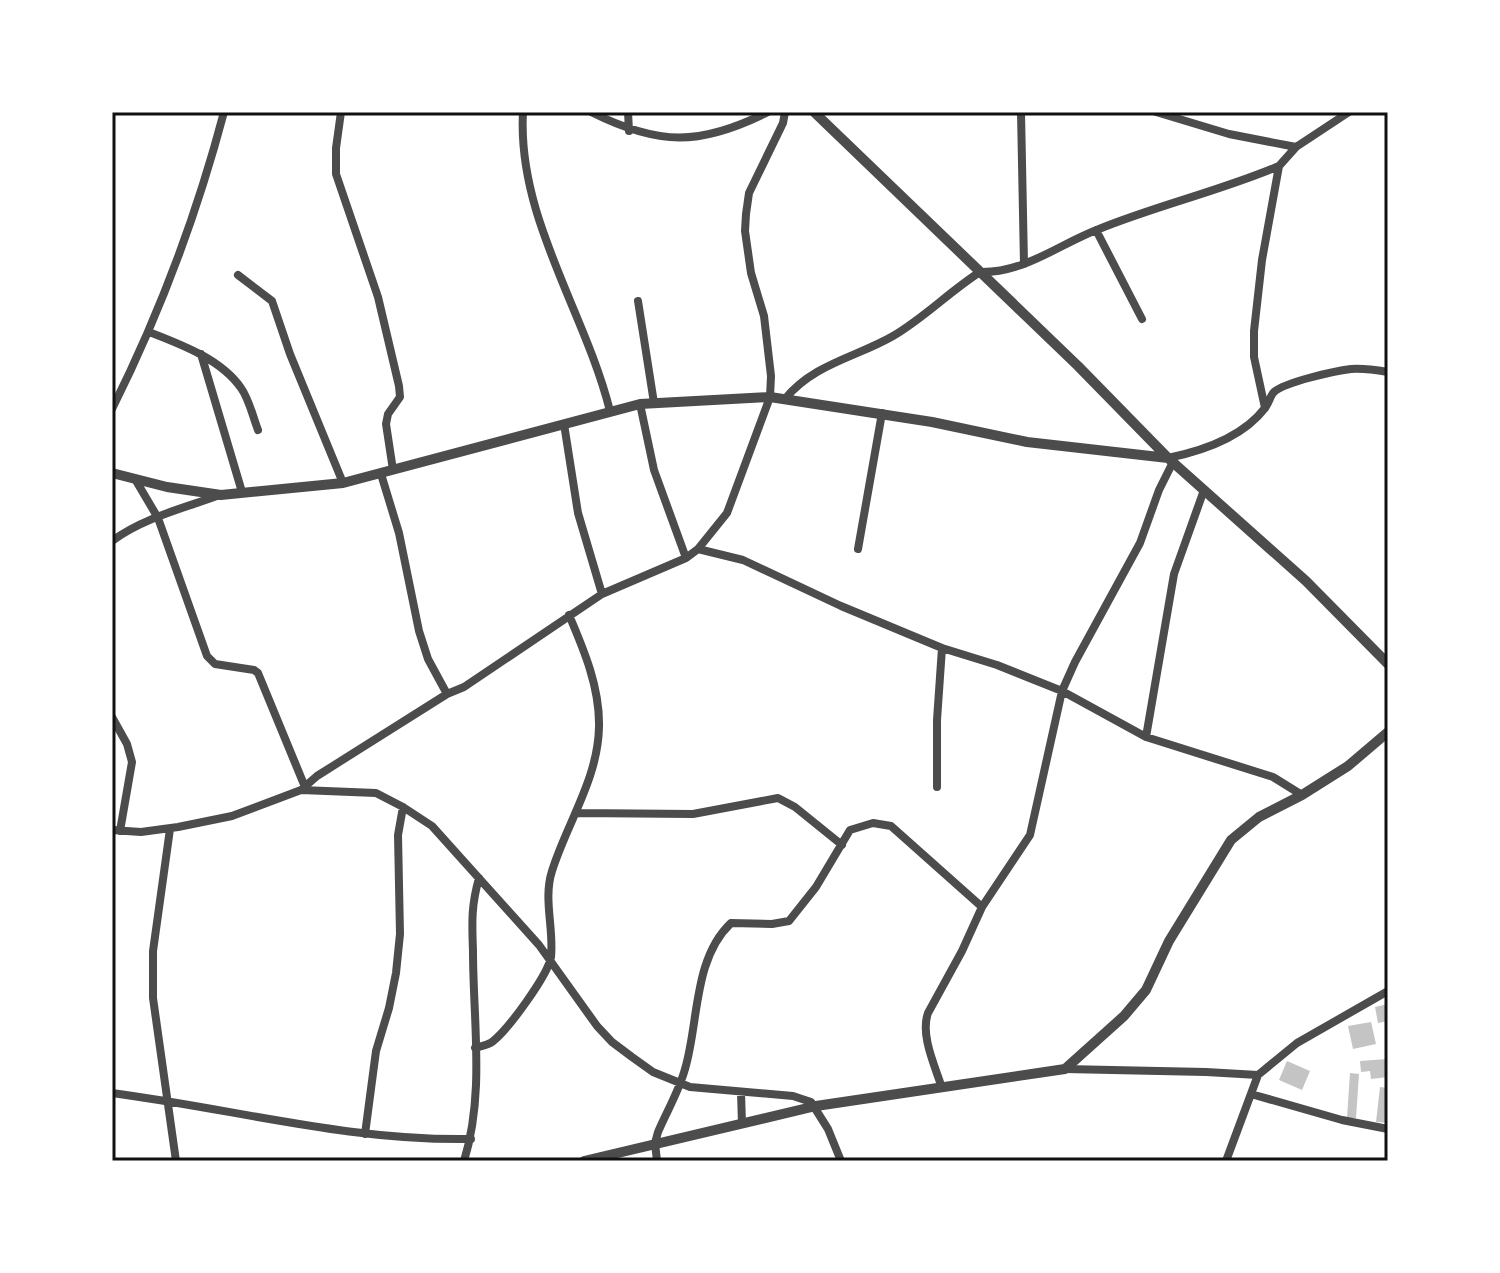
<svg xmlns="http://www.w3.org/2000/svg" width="1500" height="1273" font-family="Helvetica,sans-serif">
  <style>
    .building { fill: #c4c4c4 }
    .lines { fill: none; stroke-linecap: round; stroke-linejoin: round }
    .minor { stroke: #4c4c4c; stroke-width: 8 }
    .tertiary { stroke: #4c4c4c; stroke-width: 10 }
    .neatline { fill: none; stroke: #111; stroke-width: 3 }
  </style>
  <rect width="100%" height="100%" fill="#fff"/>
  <path class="building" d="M1388 1004V1021L1378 1023 1375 1007Z
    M1371 1022 1376 1044 1353 1049 1348 1026Z
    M1387 1059 1388 1077 1371 1079 1370 1071 1361 1072 1360 1061Z
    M1287 1061 1310 1071 1302 1090 1279 1080Z
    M1350 1073 1359 1074 1356 1118H1347Z
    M1380 1087 1388 1088V1123L1376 1122Z"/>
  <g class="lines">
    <path class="minor" d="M341 112 336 148V174L378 297 399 386 400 397 388 414 386 424 393 470
      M523 112C517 218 585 311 610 411
      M591 112C659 146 700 146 768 112
      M628 112 629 131
      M1021 112 1024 264
      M1156 112 1229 134 1296 147
      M1096 230 1142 319
      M238 275 272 301 290 354 343 483
      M638 301 654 403
      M149 332C180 344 221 359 241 388 249 399 253 417 258 430
      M201 354 242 492
      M785 399C813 364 857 357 893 336 924 318 950 291 980 272 1025 273 1059 244 1099 229 1158 205 1220 191 1279 166L1296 147 1349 112
      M640 404 654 470 686 558
      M1265 408 1254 357V331L1262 260 1279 166
      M112 409C159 315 197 214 224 112
      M564 424 578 513 602 594
      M1168 458C1202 451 1243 437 1265 408 1269 403 1270 396 1274 392 1285 382 1335 371 1351 369 1363 368 1376 370 1388 372
      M381 474 399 533 419 631 428 659 447 694
      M135 479 158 518 207 656 215 664 254 670 258 673 305 787
      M112 541C143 518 184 508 220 495
      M698 549 743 560 841 606 942 648 997 665 1062 691 1146 737 1273 777 1302 795
      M858 549 882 413
      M112 717 127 744 132 762 120 831
      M1146 737 1174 574 1204 490
      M937 787V720L942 648
      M301 790 317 776 447 694 464 687 602 594 686 558 698 549 727 513 770 397 771 376 764 316 751 273 745 231 746 214 749 193 783 123 785 112
      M577 813 693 814 778 798 795 807 842 845
      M170 829 153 951V998L176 1161
      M112 830 141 832 178 827 232 816 301 790 376 793 403 807 432 826 539 945 597 1026 612 1042 632 1057 653 1072 690 1087 793 1096 811 1102 828 1129 841 1161
      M475 1048C481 1046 488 1045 492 1042 508 1030 548 975 551 957 554 928 543 899 552 871 567 823 598 779 599 727 600 688 584 650 569 615
      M1065 1069 1206 1072 1258 1075
      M942 1088C935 1066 920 1035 928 1013L962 951 982 907 1030 835 1062 691 1075 662 1140 543 1159 490 1173 462
      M741 1092 742 1124
      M112 1093C234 1109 347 1141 471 1139
      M1251 1094 1342 1120 1388 1129
      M365 1134 376 1051 389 1008 396 973 400 934 398 835 403 807
      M464 1161C485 1093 473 1021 473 951 472 923 471 906 479 878
      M657 1161 655 1143 658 1132C667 1111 679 1091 685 1069 699 1022 693 959 731 923L772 924 789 921 816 887 850 830 873 823 891 826 982 907
      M1226 1161 1258 1075 1297 1043 1388 991"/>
    <path class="tertiary" d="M814 112 1078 366 1168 458 1306 581 1388 664
      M112 473 167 487 221 495 343 483 640 404 770 397 932 422 1027 442 1168 458
      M584 1161 816 1106 1065 1069 1124 1016 1146 990 1169 941 1231 840 1259 817 1302 795 1348 766 1388 732"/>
  </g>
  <rect width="1500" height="1273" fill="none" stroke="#ffffff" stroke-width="228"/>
  <rect x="114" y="114" width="1272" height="1045" class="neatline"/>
</svg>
